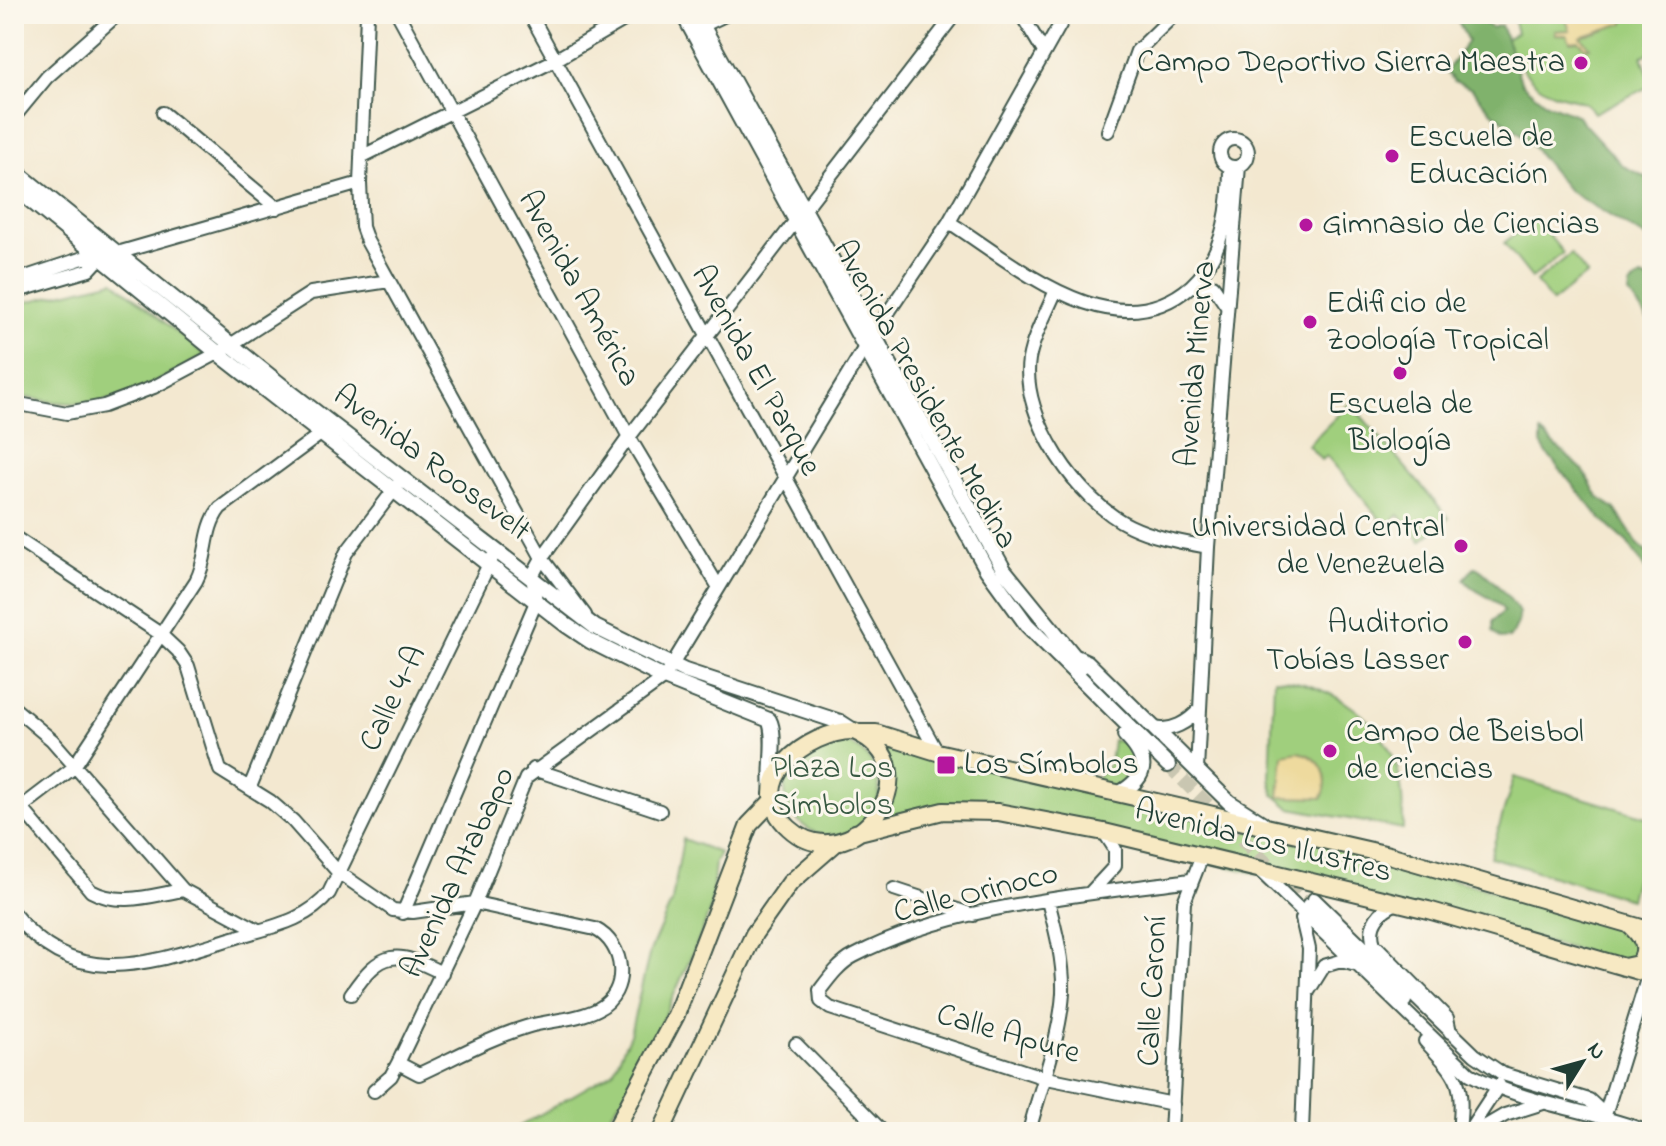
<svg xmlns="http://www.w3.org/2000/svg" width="1666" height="1146" font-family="'Indie Flower',sans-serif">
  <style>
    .green { fill: #a0cf7d; stroke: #608658; stroke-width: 2 }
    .forest { fill: #80b26c; stroke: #507850; stroke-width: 2 }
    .sand { fill: #eeda9e; stroke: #868c69; stroke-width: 2 }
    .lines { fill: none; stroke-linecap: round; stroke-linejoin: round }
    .tertiary-tunnel { stroke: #c9c6b1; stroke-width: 14; stroke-dasharray: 14 7; stroke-linecap: butt }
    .minor-casing { stroke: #3f574b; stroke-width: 16 }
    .tertiary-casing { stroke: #3f574b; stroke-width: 18 }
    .secondary-casing { stroke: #3f574b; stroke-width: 20 }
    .minor { stroke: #fff; stroke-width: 12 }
    .tertiary { stroke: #fff; stroke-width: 14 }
    .secondary { stroke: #f7e9c3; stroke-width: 16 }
    .poi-dot { fill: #b5179e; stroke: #fbf7ec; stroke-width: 3 }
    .labels { text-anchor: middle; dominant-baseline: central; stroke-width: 6; stroke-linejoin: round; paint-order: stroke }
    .poi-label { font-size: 32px; fill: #1f3d34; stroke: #fbf7ec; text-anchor: start }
    .street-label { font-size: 32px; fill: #1f3d34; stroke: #fbf7ec }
    .park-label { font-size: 32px; fill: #395a43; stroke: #fbf7ec }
  </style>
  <rect width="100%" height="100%" fill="#fbf7ec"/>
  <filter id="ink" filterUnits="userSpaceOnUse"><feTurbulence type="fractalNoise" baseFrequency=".0125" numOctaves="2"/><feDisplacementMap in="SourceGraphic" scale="16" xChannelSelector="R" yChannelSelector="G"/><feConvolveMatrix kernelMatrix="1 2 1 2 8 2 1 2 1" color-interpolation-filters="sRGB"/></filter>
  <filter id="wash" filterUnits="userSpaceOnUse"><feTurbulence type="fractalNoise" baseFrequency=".006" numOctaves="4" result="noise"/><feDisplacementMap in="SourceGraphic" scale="32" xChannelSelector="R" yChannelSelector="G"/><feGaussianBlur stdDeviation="1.8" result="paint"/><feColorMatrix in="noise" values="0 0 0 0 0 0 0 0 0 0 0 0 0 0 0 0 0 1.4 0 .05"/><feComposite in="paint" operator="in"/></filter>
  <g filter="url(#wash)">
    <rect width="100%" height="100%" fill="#f3e8d0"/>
    <path class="green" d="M1512 14H1652V52L1642 56 1652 85 1594 113C1584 97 1571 100 1555 94 1530 86 1516 61 1505 39L1517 33Z
      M1535 218 1563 253 1532 278 1504 243Z
      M1571 254 1587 274 1552 302 1536 282Z
      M114 281 205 355C129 397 104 415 14 395V305Z
      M1350 403 1449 518 1421 541 1399 515 1386 526 1327 456 1321 460 1308 445Z
      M1274 679C1330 682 1389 721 1400 780 1403 796 1403 813 1403 829L1290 808 1274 795 1270 779Z
      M862 735 1196 810 1635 929 1638 964 998 812 868 825 878 814 885 770Z
      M1113 740 1130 744 1140 765 1133 780 1119 789 1095 781 1110 763Z
      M785 788a47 47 0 1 1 94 0a47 47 0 1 1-94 0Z
      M1514 777 1652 819 1630 899 1490 857Z
      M683 839 720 853 715 862 711 907 700 937 637 1077 598 1132H510L613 1072 630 1034 650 951 672 901Z"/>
    <path class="forest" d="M1447 14H1472L1491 28 1501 25 1522 84 1544 102 1576 115 1623 166 1652 180V241L1569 191 1525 137 1491 111 1472 89 1454 81 1446 72 1468 41 1459 23Z
      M1641 277 1652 281V325L1629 294 1630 285Z
      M1541 433 1583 470 1598 497 1615 509 1637 543 1652 557V578L1627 542 1602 520 1547 454 1541 444Z
      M1475 567C1484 570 1517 604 1519 614 1520 621 1514 633 1510 638L1500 639 1493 631V621L1504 611C1494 595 1475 595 1464 579Z"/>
    <path class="sand" d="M1564 14H1625L1624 23 1581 37 1590 47 1586 48 1579 41 1570 42 1567 35H1556L1555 31 1570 30Z
      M1298 752C1321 756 1332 776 1322 798L1279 797 1283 755Z"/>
  </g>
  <g filter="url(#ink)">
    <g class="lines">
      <path class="tertiary-tunnel" d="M1168 765 1308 905"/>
      <g class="minor-casing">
        <path id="minor" d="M367 14 360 183 362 227 367 241 542 558 585 615
          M398 14 629 437 718 586
          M530 14 937 752
          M1021 14 1044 52
          M702 26 727 14
          M163 113 277 208
          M14 117 47 77 118 14
          M1108 131 1137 51 1175 14
          M1220 153a14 14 0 1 1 28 0a14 14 0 1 1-28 0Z
          M361 157 555 60 634 14
          M949 222C1015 264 1114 353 1191 286 1223 257 1230 209 1230 167
          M14 281 83 258H100L360 183
          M1192 286H1213L1226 305
          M1056 290C1047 312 1033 336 1029 359 1020 418 1079 502 1130 526 1155 538 1181 542 1208 547
          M14 292 89 270 100 258
          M14 403 67 413 104 406 154 387 218 353 311 293 389 281
          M14 537 159 633 178 651 188 666 220 770 270 801 293 821 338 872 393 910 413 912 475 903 595 929C625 944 631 992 598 1009 577 1020 549 1020 526 1027 489 1038 454 1058 419 1074L398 1063
          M14 708 52 740 183 890 258 930
          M1155 728C1172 732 1188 722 1199 710
          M533 769 660 811
          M1197 770 1208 547 1239 166
          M250 787 346 553 403 478
          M21 807 91 891C120 907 153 895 183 890
          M14 813 73 768 196 581C209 557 203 530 220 508L326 430
          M1259 870 1470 1074C1527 1105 1589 1109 1648 1132
          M894 889 973 915
          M1091 892 1115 866V849L1104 832
          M1314 899 1475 1055 1503 1074 1589 1100 1605 1115
          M1397 903C1380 910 1367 924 1374 944L1447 1018 1450 1032
          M1308 905 1405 1001
          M403 913 536 602 532 576 542 558 629 437 955 14
          M14 914C77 995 155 961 237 937 270 927 307 921 329 893L492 558
          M1309 990 1324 966 1341 961 1352 964
          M351 994C382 949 396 950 442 973
          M1425 1041C1459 1077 1464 1081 1459 1132
          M796 1044 883 1132
          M374 1091 391 1076 398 1063 475 903 526 778 664 678 865 347 949 222 1066 14
          M1173 1104 1042 1077 830 1008 821 1001 820 990C829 978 840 963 854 956 951 905 1083 895 1191 880
          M1605 1115 1652 963
          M1029 1132C1040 1087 1060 1040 1063 993 1064 962 1056 931 1048 901
          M1171 1132 1184 902 1202 856
          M1302 1132 1309 949 1302 919
          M1468 1132 1499 1085
          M1476 1132 1505 1115 1543 1103"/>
      </g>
      <g class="tertiary-casing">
        <path id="tertiary" d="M683 14 987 570 1027 625 1168 765
          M696 14 1004 570 1082 666
          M14 170 286 389 595 627 685 671 840 722 854 731
          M14 187 218 353 566 625 590 641 664 678 769 720C777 735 769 769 772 790
          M1076 657 1087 662 1229 802 1262 823
          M1120 793C1149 776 1149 759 1125 735"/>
      </g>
      <g class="secondary-casing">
        <path id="secondary" d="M854 731C940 769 850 884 789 828 740 783 808 730 854 731Z
          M860 733H876L937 752 1389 855 1652 931
          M855 833 943 811 998 812 1104 832 1428 910 1652 975
          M1624 967 1638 964C1651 949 1642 936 1628 924
          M614 1132 676 1015 749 825 773 800
          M661 1132 754 934 790 883 837 842"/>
      </g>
      <use href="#minor" class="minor"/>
      <use href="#tertiary" class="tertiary"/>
      <use href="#secondary" class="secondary"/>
    </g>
  </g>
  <g class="poi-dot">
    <circle cx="1581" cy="63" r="8"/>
    <circle cx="1392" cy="156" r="8"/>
    <circle cx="1306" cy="225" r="8"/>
    <circle cx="1310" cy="322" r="8"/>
    <circle cx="1400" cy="373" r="8"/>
    <circle cx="1461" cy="546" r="8"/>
    <circle cx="1465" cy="642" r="8"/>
    <circle cx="1330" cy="751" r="8"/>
    <rect x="936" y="755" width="20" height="20" rx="4"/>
  </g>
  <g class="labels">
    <g class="poi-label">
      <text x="1565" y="63" text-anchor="end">Campo Deportivo Sierra Maestra</text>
      <text x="1408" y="138">Escuela de<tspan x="1408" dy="37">Educación</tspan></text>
      <text x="1322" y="225">Gimnasio de Ciencias</text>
      <text x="1326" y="304">Edificio de<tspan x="1326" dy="37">Zoología Tropical</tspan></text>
      <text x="1400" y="405" text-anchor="middle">Escuela de<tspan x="1400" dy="37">Biología</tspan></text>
      <text x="1445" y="528" text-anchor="end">Universidad Central<tspan x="1445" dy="37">de Venezuela</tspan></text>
      <text x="1449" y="624" text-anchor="end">Auditorio<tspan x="1449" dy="37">Tobías Lasser</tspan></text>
      <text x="1346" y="733">Campo de Beisbol<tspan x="1346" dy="37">de Ciencias</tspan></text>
      <text x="964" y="765">Los Símbolos</text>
    </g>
    <g class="street-label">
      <text transform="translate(578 289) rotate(61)">Avenida América</text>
      <text transform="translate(1197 364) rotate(-85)">Avenida Minerva</text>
      <text transform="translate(755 371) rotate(61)">Avenida El Parque</text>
      <text transform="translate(924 395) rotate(61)">Avenida Presidente Medina</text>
      <text transform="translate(431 464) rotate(37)">Avenida Roosevelt</text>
      <text transform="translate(394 699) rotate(-64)">Calle 4-A</text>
      <text transform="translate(1263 842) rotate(14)">Avenida Los Ilustres</text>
      <text transform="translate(459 873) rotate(-65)">Avenida Atabapo</text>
      <text transform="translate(976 894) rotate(-14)">Calle Orinoco</text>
      <text transform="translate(1154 991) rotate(-87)">Calle Caroní</text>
      <text transform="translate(1008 1035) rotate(16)">Calle Apure</text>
    </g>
    <g class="park-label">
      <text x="832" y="769">Plaza Los<tspan x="832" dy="37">Símbolos</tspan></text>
    </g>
  </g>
  <rect width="1666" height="1146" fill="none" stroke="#fbf7ec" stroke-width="48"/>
  <g transform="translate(1582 1062) rotate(53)" stroke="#fbf7ec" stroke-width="6" paint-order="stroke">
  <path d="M0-6L14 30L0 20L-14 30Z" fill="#1f3d34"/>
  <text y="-12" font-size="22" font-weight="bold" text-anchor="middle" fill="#1f3d34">N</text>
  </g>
</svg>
